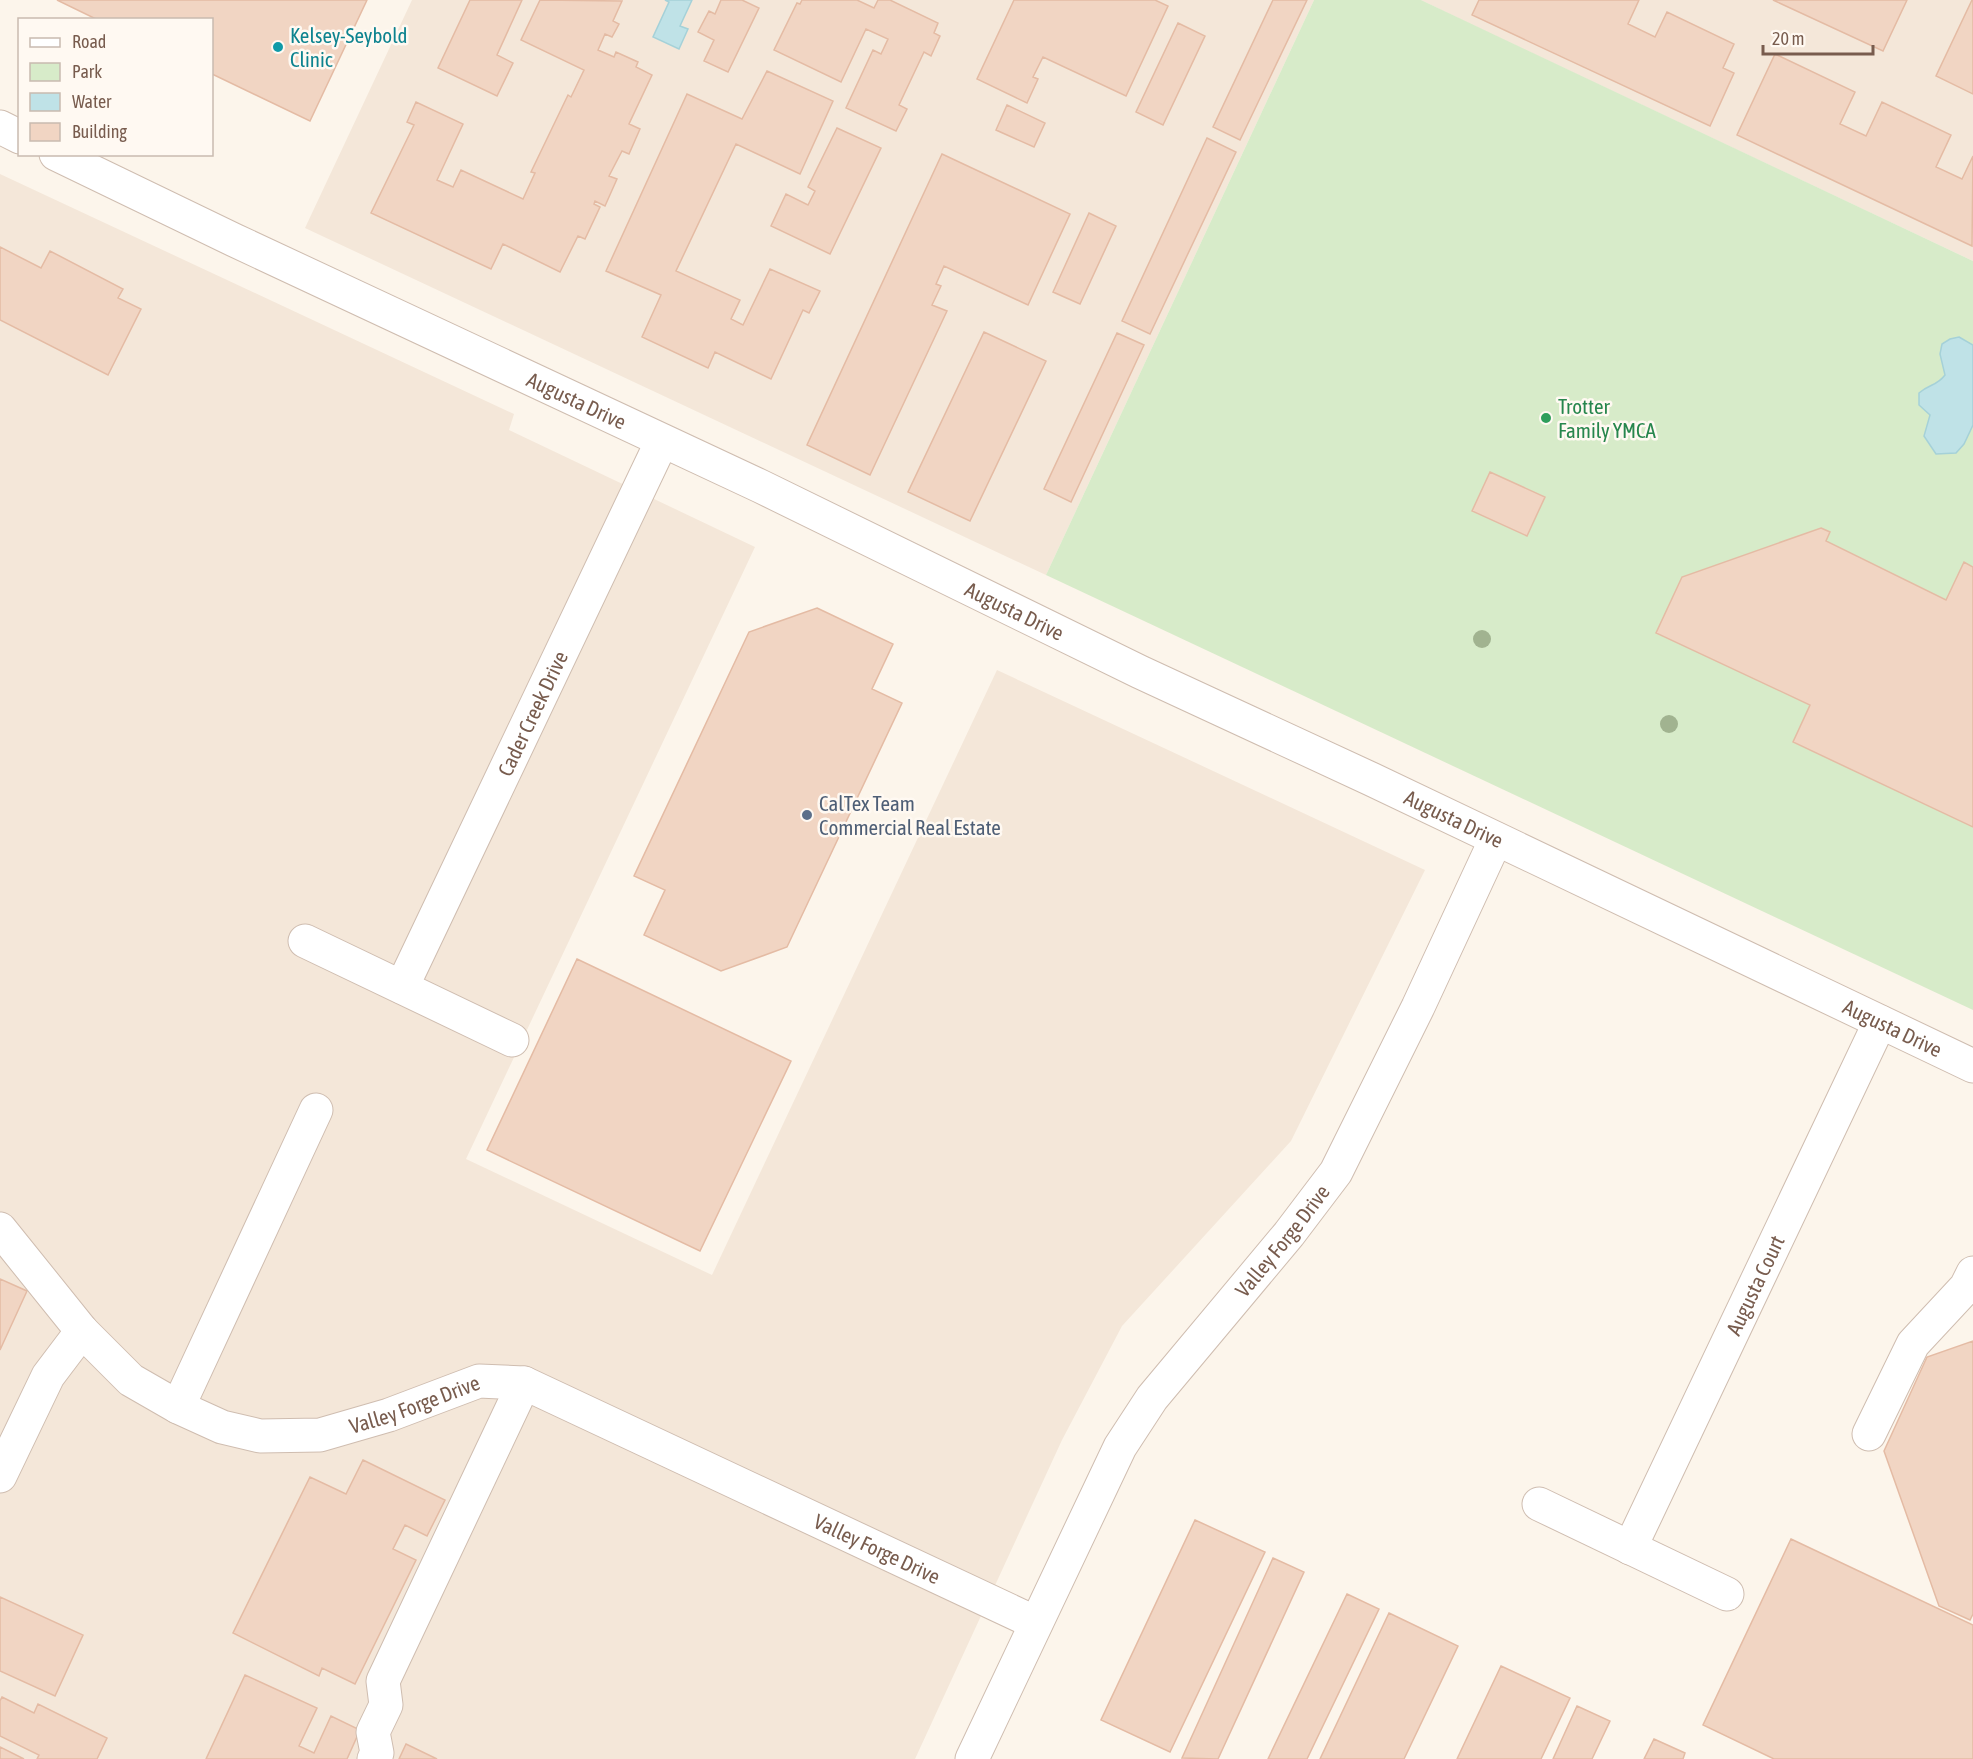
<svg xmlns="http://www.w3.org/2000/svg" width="1973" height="1759" font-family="'Asap Condensed',sans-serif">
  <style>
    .residential { fill: #f4e7d9 }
    .green { fill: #d7ebc9 }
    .water { fill: #bfe2e7; stroke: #a5d1d8; stroke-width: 1.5 }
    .building { fill: #f1d5c3; stroke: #e4bba4; stroke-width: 1.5 }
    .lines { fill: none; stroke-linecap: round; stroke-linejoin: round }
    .minor-casing { stroke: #cfbdb0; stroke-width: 35 }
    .minor { stroke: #fff; stroke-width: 33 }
    .tree { fill: #a1b390 }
    .culture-dot { fill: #0f9aa8; stroke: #fff9f2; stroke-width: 2 }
    .leisure-dot { fill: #2e9e5b; stroke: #fff9f2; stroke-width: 2 }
    .service-dot { fill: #5c6f8a; stroke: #fff9f2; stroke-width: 2 }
    .labels { text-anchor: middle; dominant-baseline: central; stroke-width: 5; stroke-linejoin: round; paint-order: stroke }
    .culture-label { font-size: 21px; fill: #0d838f; stroke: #fff9f2; text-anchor: start }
    .street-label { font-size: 21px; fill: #785c4e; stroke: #fff9f2 }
    .leisure-label { font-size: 21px; fill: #27864d; stroke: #fff9f2; text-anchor: start }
    .service-label { font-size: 21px; fill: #4e5e75; stroke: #fff9f2; text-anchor: start }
  </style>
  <rect width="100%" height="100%" fill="#fcf5eb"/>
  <path class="residential" d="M412 0H1314L1046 575 305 228Z
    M1421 0H1973V261L1462 20Z
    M0 174 514 414 509 430 755 547 466 1159 712 1275 997 670 1425 870 1291 1141 1122 1326 1062 1440 915 1759H0Z"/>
  <path class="green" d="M1314 0H1421L1973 261V1010L1046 575Z"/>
  <path class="water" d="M665 0H692L680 26 688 29 679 49 653 37 669 2Z
    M1959 337 1973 345V425L1964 444 1956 453 1936 454 1924 436 1930 415 1919 405V393C1929 384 1937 386 1945 375L1940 354 1942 344 1950 339Z"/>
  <path class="building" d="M57 0H367L310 121 212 74V20H98Z
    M470 0H522L497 55 513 63 497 96 438 68Z
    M540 0 622 1 613 21 619 24 612 37 605 34 598 50 614 57 616 52 638 62 636 67 652 75 629 124 640 129 629 154 622 151 609 176 617 179 605 206 595 201 594 204 600 207 585 239 578 236 560 272 503 244 491 269 371 213 414 125 407 122 416 102 463 124 437 180 453 187 461 170 523 199 535 173 531 172 568 95 571 97 584 70 521 40Z
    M721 0H742L759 8 728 72 704 61 714 40 698 32 709 11 715 14Z
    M802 0H857L874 8 878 0H890L938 23 934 33 940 36 931 56 924 52 899 105 907 109 896 131 846 108 873 50 881 54 888 39 866 29 841 82 774 50 797 3 800 4Z
    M1014 0H1155L1168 6 1126 96 1043 57 1033 77 1038 79 1027 103 977 79Z
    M1273 0H1307L1240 140 1213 127Z
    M1479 0H1639L1628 24 1655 37 1667 12 1734 44 1723 68 1734 73 1710 126 1472 15Z
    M1773 0H1907L1883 51Z
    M1972 0H1973V94L1936 76Z
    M1178 23 1205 36 1163 125 1136 112Z
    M1775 54 1855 92 1840 124 1866 136 1882 102 1951 135 1936 167 1962 179 1973 156 1972 246 1737 135Z
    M767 71 833 101 800 174 736 144 676 271 740 300 731 319 743 325 770 269 820 291 809 313 803 310 771 379 715 352 708 368 642 337 661 295 606 271 687 94 742 119Z
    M1007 105 1045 123 1034 147 996 130Z
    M837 128 881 148 830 254 771 226 786 194 808 205 815 191 808 187Z
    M1207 138 1236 152 1150 334 1122 321Z
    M942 154 1070 214 1028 305 944 266 936 284 941 286 932 305 947 311 870 475 807 445Z
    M1089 213 1116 226 1080 304 1053 292Z
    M0 247 41 268 50 251 123 289 118 298 141 309 108 375 0 320Z
    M984 332 1046 361 970 521 908 492Z
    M1117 333 1144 345 1071 502 1044 489Z
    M1490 472 1545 497 1527 536 1472 511Z
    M1821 528 1830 532 1826 541 1946 600 1964 562 1973 567V827L1793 742 1810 705 1656 633 1682 577Z
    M817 608 893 644 872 689 902 703 787 947 721 971 644 935 665 890 634 876 749 632Z
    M577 959 791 1061 700 1251 487 1150Z
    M0 1279 27 1291 0 1350Z
    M1973 1341V1614L1970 1620 1939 1606 1884 1451 1927 1357Z
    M363 1460 445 1500 427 1536 405 1525 393 1549 416 1560 355 1684 322 1668 319 1676 233 1633 310 1477 346 1494Z
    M1195 1520 1265 1552 1170 1752 1101 1720Z
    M1791 1539 1973 1625V1759H1774L1703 1725Z
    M1273 1558 1304 1572 1218 1759 1182 1758Z
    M1347 1594 1379 1609 1307 1759H1268Z
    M0 1597 83 1635 55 1696 0 1671Z
    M1389 1613 1458 1646 1404 1759H1320Z
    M1501 1666 1570 1698 1541 1759H1457Z
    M245 1675 317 1708 299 1746 314 1753 331 1716 360 1730 347 1759H206Z
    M2 1697 34 1713 38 1704 107 1738 97 1759H37L39 1755 0 1736V1701Z
    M1577 1706 1610 1721 1592 1759H1553Z
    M1654 1739 1685 1753 1683 1759H1644Z
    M406 1744 437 1759H399Z
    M0 1747 24 1759H0Z"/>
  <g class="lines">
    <g class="minor-casing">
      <g id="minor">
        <path d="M0 127 20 137"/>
        <path id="s1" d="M56 154 234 240 760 486 1140 672 1371 779 1973 1066"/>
        <path d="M305 941 512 1040"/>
        <path id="s2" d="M402 987 662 441"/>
        <path id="s3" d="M0 1229 82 1331 131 1380 178 1407 222 1427 260 1436 320 1435 389 1415 479 1381 524 1383 1036 1623"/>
        <path d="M178 1407 316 1110"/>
        <path d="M1869 1434 1913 1344 1966 1287 1973 1273"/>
        <path d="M0 1476 48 1376 82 1331"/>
        <path d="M1539 1504 1727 1594"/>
        <path id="s4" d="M1630 1548 1880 1022"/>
        <path d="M374 1759 377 1753 373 1732 386 1705 383 1681 524 1383"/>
        <path id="s5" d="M972 1759 1120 1447 1152 1398 1289 1234 1336 1172 1418 1007 1496 839"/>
      </g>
    </g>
    <use href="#minor" class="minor"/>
  </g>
  <g class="tree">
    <circle cx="1482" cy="639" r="9"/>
    <circle cx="1669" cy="724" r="9"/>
  </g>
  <circle class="culture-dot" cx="278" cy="47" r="6"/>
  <circle class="leisure-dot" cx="1546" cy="418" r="6"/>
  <circle class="service-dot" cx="807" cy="815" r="6"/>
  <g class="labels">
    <g class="culture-label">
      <text x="290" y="35">Kelsey-Seybold<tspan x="290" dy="24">Clinic</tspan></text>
    </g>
    <g class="street-label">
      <text stroke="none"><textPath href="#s1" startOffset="576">Augusta Drive</textPath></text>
      <text stroke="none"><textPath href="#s1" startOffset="1062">Augusta Drive</textPath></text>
      <text stroke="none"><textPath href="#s2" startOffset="303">Cader Creek Drive</textPath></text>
      <text stroke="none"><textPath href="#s1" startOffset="1548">Augusta Drive</textPath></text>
      <text stroke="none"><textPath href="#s1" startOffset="2034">Augusta Drive</textPath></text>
      <text stroke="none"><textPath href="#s5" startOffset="608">Valley Forge Drive</textPath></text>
      <text stroke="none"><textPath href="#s4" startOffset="291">Augusta Court</textPath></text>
      <text stroke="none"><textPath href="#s3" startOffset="501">Valley Forge Drive</textPath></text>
      <text stroke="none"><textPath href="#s3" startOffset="1005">Valley Forge Drive</textPath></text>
    </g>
    <g class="leisure-label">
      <text x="1558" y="406">Trotter<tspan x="1558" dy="24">Family YMCA</tspan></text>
    </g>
    <g class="service-label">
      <text x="819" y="803">CalTex Team<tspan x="819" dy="24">Commercial Real Estate</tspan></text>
    </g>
  </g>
  <rect x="18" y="18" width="195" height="138" fill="#fff9f2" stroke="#c9bab0" stroke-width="1.5"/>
  <rect x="30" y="38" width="30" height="9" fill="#ffffff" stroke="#c9bab0" stroke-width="1.5"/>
  <text x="72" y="48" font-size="18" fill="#785c4e">Road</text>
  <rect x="30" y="63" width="30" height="18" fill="#d7ebc9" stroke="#c9bab0" stroke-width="1.5"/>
  <text x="72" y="78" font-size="18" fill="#785c4e">Park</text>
  <rect x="30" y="93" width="30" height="18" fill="#bfe2e7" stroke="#c9bab0" stroke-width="1.5"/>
  <text x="72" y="108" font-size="18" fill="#785c4e">Water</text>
  <rect x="30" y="123" width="30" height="18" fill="#f1d5c3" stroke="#c9bab0" stroke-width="1.5"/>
  <text x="72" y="138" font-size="18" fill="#785c4e">Building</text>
  <path d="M1763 45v9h110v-9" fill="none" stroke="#785c4e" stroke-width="3"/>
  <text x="1772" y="45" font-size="18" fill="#785c4e" stroke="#fff9f2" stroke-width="4.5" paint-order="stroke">20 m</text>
</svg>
